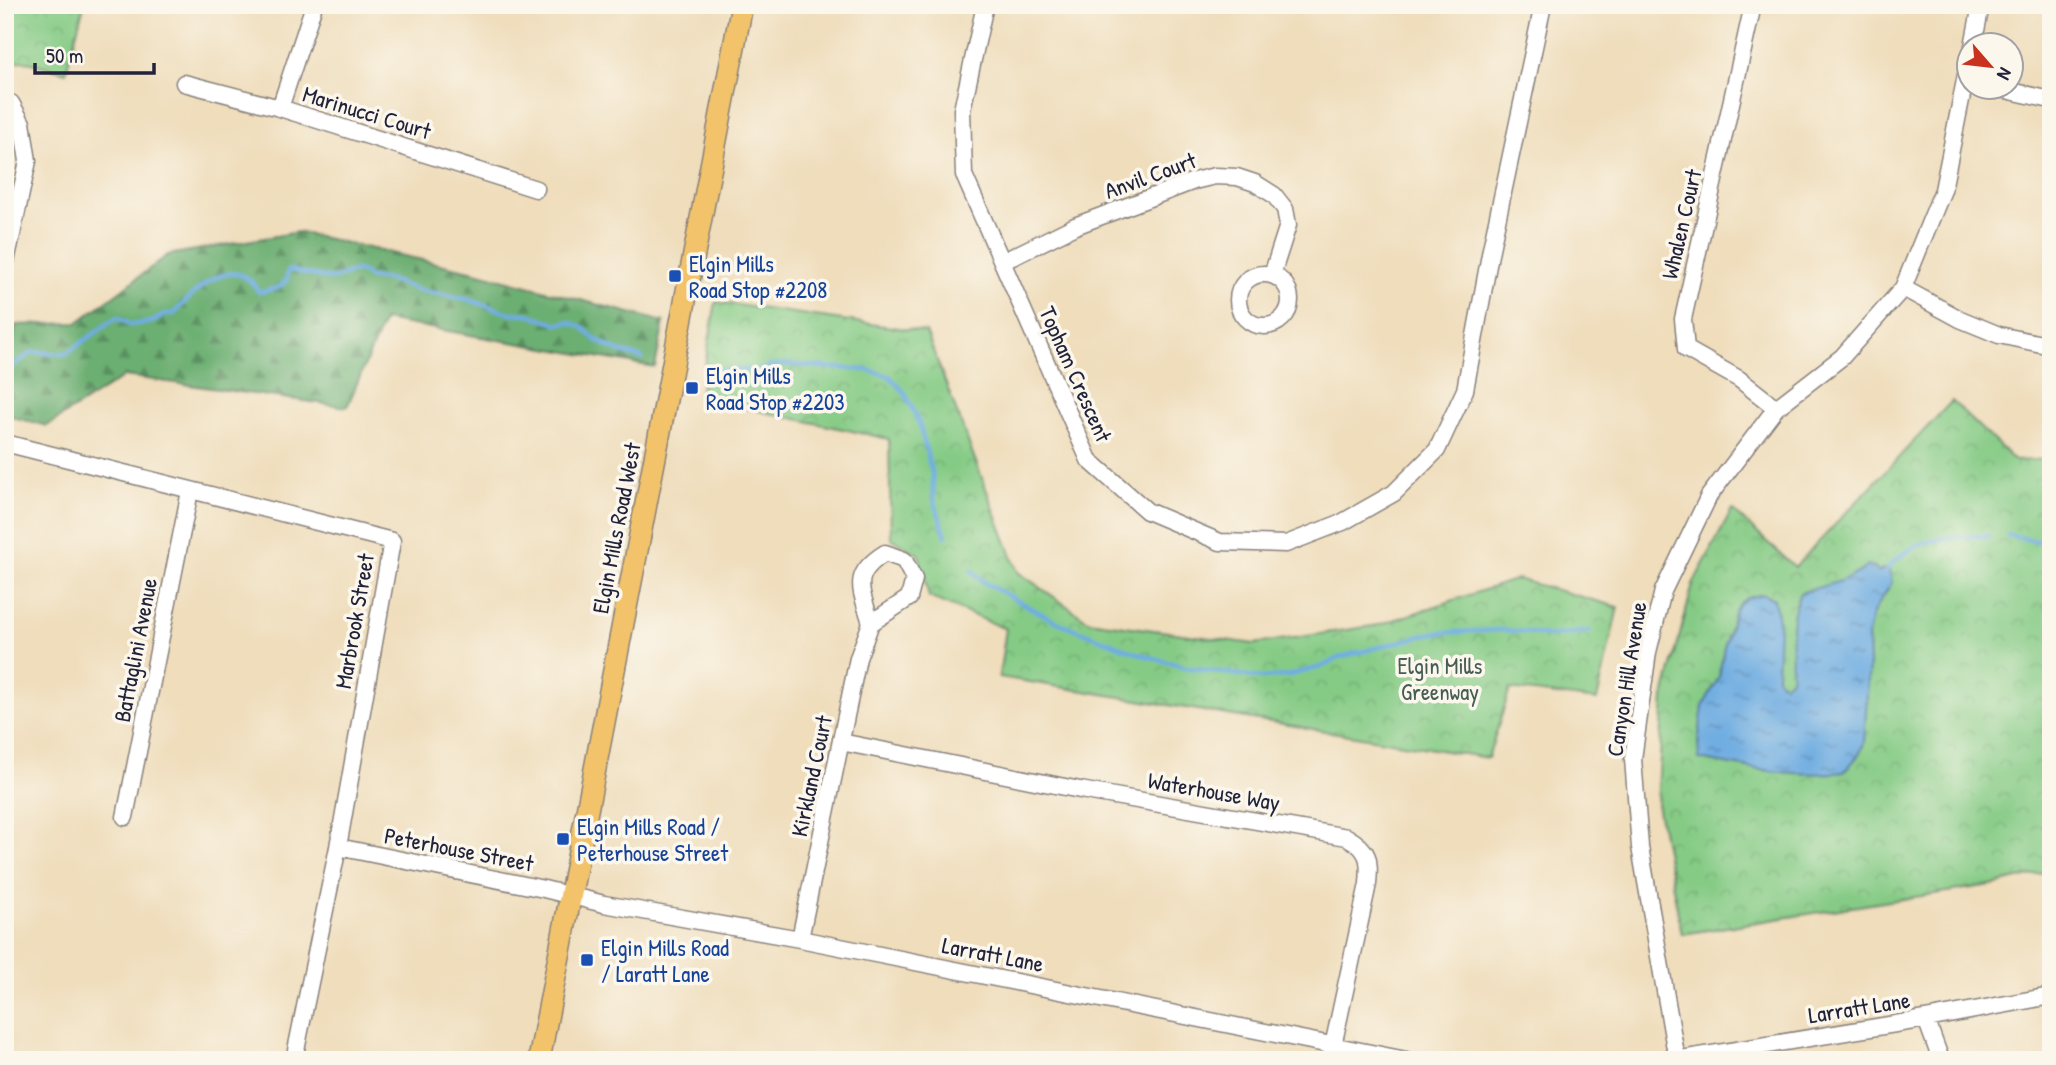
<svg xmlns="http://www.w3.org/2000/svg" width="2056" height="1065" font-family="'Patrick Hand',sans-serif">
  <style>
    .forest { fill: url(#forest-firs); stroke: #476856; stroke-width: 2 }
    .park { fill: url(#park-crowns); stroke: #547660; stroke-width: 2 }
    .water { fill: url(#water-ripples); stroke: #48688e; stroke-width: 2 }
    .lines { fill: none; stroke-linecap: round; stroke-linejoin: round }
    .stream { stroke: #6fade1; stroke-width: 4.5 }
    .minor-casing { stroke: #88807b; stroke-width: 19 }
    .major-casing { stroke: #88807b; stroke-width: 24 }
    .minor { stroke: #fff; stroke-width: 16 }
    .major { stroke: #f2c36a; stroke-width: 21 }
    .transit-dot { fill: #1a4fb4; stroke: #fbf7ec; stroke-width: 2.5 }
    .labels { text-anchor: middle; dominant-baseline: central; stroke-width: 7; stroke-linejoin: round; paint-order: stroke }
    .street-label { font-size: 23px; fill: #22223b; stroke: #fbf7ec }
    .transit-label { font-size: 23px; fill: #164399; stroke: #fbf7ec; text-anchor: start }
    .park-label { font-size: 23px; fill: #455d55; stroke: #fbf7ec }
  </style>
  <defs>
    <pattern id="forest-firs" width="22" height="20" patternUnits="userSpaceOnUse" patternTransform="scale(1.75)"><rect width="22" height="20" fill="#6caf72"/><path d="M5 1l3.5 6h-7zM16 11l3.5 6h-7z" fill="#588e5f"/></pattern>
    <pattern id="park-crowns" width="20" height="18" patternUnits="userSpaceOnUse" patternTransform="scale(1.75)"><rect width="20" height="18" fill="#85cb85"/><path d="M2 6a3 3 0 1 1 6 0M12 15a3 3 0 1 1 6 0" fill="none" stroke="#73ae74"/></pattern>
    <pattern id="water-ripples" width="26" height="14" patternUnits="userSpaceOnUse" patternTransform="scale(1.75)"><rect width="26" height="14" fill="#6fade1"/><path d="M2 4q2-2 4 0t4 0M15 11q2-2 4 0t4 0" fill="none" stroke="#5b8cb8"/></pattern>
  </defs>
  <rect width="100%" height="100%" fill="#fbf7ec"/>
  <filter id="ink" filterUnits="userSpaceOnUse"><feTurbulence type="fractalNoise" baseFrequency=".0143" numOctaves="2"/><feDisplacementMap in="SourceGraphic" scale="14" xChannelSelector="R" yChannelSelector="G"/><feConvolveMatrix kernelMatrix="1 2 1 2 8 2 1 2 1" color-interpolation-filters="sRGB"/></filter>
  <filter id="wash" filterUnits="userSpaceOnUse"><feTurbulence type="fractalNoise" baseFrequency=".00686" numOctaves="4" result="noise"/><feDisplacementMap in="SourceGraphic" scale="28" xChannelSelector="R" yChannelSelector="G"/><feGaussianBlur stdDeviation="1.57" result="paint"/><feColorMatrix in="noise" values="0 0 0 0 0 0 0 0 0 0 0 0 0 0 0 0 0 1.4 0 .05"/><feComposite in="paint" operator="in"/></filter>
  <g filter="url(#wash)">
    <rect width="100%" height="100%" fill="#efddbb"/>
    <path class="forest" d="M298 232 475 272 664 322 655 367 384 320 347 407 125 376 47 426 5 415V377L16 325 77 323 168 255Z"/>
    <path class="park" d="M5 5H84L66 72 24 61 5 62Z
      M716 302 926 332 1018 572 1089 621 1254 644 1379 625 1517 579 1618 607 1597 700 1510 689 1488 758 999 677 1006 629 929 597 919 555 891 538 889 439 699 398Z
      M1952 401 2015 461 2051 459V871L1997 884 1682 934 1657 804 1664 697 1693 584 1732 510 1795 567Z"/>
    <path class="water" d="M1868 566 1875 567 1878 572 1882 569 1889 570 1892 582 1873 613 1868 635 1869 663 1864 743 1859 755 1844 772C1796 778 1746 768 1699 759L1698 742 1703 706 1719 677 1724 647 1735 610 1739 604 1747 598 1763 594 1774 599 1779 626 1777 676 1780 682 1785 684 1791 679C1794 650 1787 621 1800 593 1822 586 1850 581 1868 566Z"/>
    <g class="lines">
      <path class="stream" d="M718 370H762L769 366 784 364 867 370 889 376 905 393 919 423 932 473 934 500 946 536
        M5 371 33 352 66 354 117 317 130 325 152 322 166 314H174C195 290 234 250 259 292L278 288 287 280V273L289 270 333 279 355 271 363 272 369 278 388 279 418 290 467 299 509 313 528 314 557 324 569 322 582 327 596 340 616 350 642 358
        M2008 535 2051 544
        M1887 569C1916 535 1949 537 1989 536
        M971 570 985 583 1057 622 1140 654 1185 667 1262 678 1286 676 1321 667 1341 657 1433 633 1500 630 1528 632 1548 636 1590 631"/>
    </g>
  </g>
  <g filter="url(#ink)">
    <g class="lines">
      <g class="minor-casing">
        <path id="minor" d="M985 5 962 110 964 175 1089 460 1147 511 1220 542 1286 544 1343 522 1394 493 1437 450 1465 390 1491 249 1543 5
          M1753 5 1683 319 1686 349 1739 379 1776 408
          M1973 46 1981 5
          M184 83 280 108 536 189
          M1997 88 2051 100
          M280 108 314 5
          M1002 262 1075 226 1194 181 1215 176 1237 177 1255 183 1274 195 1285 209 1288 225 1272 275
          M5 266 28 161 22 123 11 103
          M1238 300a26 26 0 1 1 52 0a26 26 0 1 1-52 0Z
          M1903 288 1960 319 1999 335 2051 346
          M5 443 392 541 338 847 294 1060
          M841 742 1080 790 1347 837C1370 850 1370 860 1368 884L1330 1060
          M125 817 190 491
          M338 847 544 889 604 904 800 939 1406 1060
          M800 939 858 658 871 623 909 598 914 579 904 560 885 553C850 575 861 589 871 623
          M1926 1019 1941 1060
          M1675 1060 1926 1019 2051 996
          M1677 1060 1640 847 1633 759 1648 652 1663 591 1709 496 1776 408 1842 357 1903 288 1943 190 1968 65"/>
      </g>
      <g class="major-casing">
        <path id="major" d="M539 1060 742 5"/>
      </g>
      <use href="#minor" class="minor"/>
      <use href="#major" class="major"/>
    </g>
  </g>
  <g class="transit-dot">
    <rect x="668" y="269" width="14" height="14" rx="3.5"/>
    <rect x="685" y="381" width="14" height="14" rx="3.5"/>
    <rect x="556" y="832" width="14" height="14" rx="3.5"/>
    <rect x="580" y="953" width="14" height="14" rx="3.5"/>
  </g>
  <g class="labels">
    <g class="street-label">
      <text transform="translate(367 112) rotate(17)">Marinucci Court</text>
      <text transform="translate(1150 175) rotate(-20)">Anvil Court</text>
      <text transform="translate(1681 224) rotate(-77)">Whalen Court</text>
      <text transform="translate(1076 374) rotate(66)">Topham Crescent</text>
      <text transform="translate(616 528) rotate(-79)">Elgin Mills Road West</text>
      <text transform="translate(354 621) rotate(-80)">Marbrook Street</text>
      <text transform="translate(135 650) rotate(-79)">Battaglini Avenue</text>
      <text transform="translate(1626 679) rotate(-81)">Canyon Hill Avenue</text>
      <text transform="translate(811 776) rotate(-78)">Kirkland Court</text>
      <text transform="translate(1214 791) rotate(10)">Waterhouse Way</text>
      <text transform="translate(459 849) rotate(11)">Peterhouse Street</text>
      <text transform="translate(993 954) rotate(11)">Larratt Lane</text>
      <text transform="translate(1859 1007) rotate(-9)">Larratt Lane</text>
    </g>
    <g class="transit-label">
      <text x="689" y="263">Elgin Mills<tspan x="689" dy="26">Road Stop #2208</tspan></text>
      <text x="706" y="375">Elgin Mills<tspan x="706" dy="26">Road Stop #2203</tspan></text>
      <text x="577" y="826">Elgin Mills Road /<tspan x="577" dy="26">Peterhouse Street</tspan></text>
      <text x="601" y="947">Elgin Mills Road<tspan x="601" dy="26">/ Laratt Lane</tspan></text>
    </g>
    <g class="park-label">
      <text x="1440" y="665">Elgin Mills<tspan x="1440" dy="26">Greenway</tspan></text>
    </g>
  </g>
  <rect width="2056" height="1065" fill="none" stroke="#fbf7ec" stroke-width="28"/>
  <g transform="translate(1990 66) rotate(118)"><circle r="33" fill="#fbf7ec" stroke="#a4a2a5" stroke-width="2"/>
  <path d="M0-5L12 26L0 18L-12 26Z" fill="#c8321e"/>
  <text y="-10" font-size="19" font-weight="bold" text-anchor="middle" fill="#22223b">N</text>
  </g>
  <path d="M35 63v10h119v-10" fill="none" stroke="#22223b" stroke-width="3.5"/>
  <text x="46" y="63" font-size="21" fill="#22223b" stroke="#fbf7ec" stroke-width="5" paint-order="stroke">50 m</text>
</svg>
